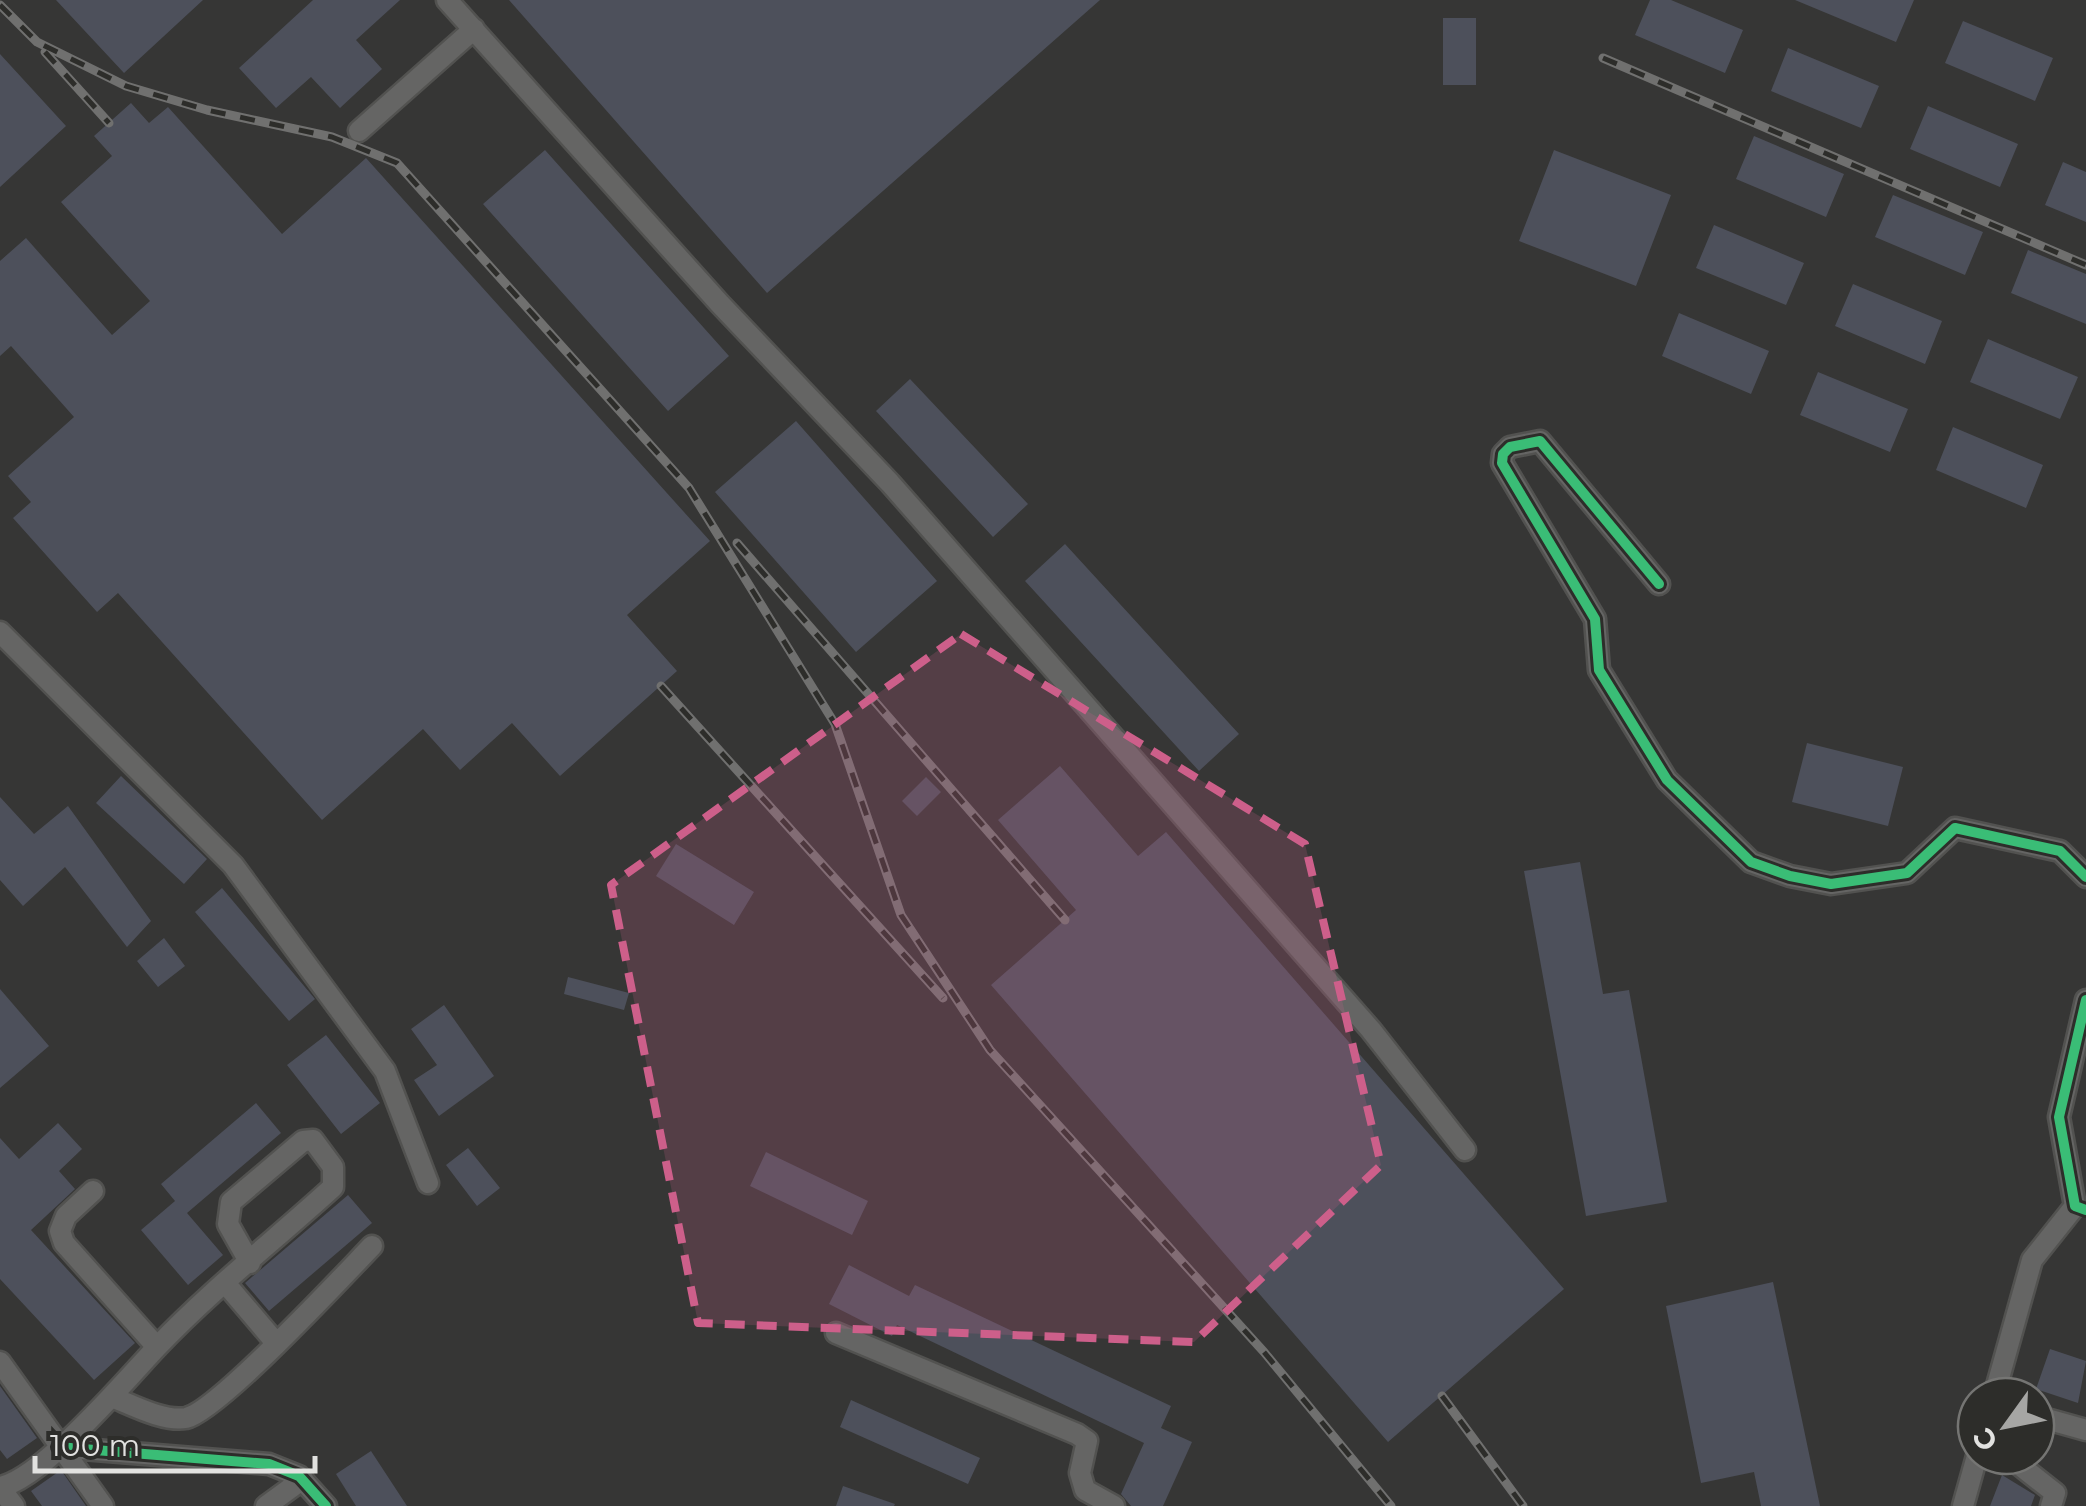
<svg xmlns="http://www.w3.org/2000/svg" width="2086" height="1506" font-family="Montserrat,sans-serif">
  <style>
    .building { fill: #4d505b }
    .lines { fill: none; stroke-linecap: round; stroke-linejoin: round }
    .minor-casing { stroke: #525250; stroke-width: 25 }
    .minor { stroke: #656564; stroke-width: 20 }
    .rail-casing { stroke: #70706f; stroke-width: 9 }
    .rail { stroke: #2d2d2a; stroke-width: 5; stroke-dasharray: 15; stroke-linecap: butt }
    .cycleway-casing { stroke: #2d2d2a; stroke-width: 16 }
    .cycleway { stroke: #3abd76; stroke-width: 10 }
    .marked { fill: #cd5f8a; fill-opacity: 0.2; stroke: #cd5f8a; stroke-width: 8; stroke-dasharray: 20 12; stroke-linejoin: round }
  </style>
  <rect width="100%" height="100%" fill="#363635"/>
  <path class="building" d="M56 0H203L124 73Z
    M313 0H400L356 40 382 69 340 108 311 77 276 108 239 68Z
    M509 0H1100L767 293Z
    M1650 0H1671L1743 30 1725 73 1635 35Z
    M1795 0H1914L1896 42Z
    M1443 18H1476V85H1443Z
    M1963 21 2053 58 2035 101 1945 63Z
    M1788 48 1879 86 1861 128 1771 91Z
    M0 54 66 126 0 187Z
    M131 103 149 123 168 107 282 234 366 158 710 541 627 615 677 671 560 776 512 723 460 770 423 729 322 820 118 593 97 612 13 518 31 502 8 476 74 417 11 346 0 356V261L26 238 112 335 150 301 61 202 112 156 94 136Z
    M1928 106 2018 144 2000 187 1910 149Z
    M1754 136 1844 174 1826 217 1736 179Z
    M545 150 729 356 668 411 483 204Z
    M1554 150 1671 195 1636 286 1519 241Z
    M2063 162 2086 172V222L2045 205Z
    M1893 195 1983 232 1965 275 1875 237Z
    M1714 225 1804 263 1786 305 1696 268Z
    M2028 250 2086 274V324L2011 293Z
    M1853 284 1942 321 1925 364 1835 326Z
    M1679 313 1769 351 1751 394 1662 356Z
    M1988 339 2078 377 2060 419 1970 382Z
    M1818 372 1908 409 1890 452 1800 415Z
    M910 379 1028 504 993 537 876 411Z
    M796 421 937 581 856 652 715 492Z
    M1953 427 2043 465 2026 508 1936 470Z
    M1065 544 1239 734 1199 771 1025 581Z
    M1807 743 1903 767 1888 826 1792 802Z
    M1060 766 1138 856 1166 832 1564 1289 1388 1442 991 985 1076 910 998 820Z
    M121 776 207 859 184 884 96 803Z
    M926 777 941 792 917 816 902 801Z
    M0 797 34 834 68 806 151 921 127 947 65 867 23 906 0 880Z
    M676 844 754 892 734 925 656 876Z
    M1580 862 1603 994 1629 990 1667 1202 1586 1216 1524 871Z
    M222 888 315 999 289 1021 195 912Z
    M164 938 185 966 158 987 137 961Z
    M568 977 629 993 624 1010 564 994Z
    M0 989 49 1046 0 1088Z
    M444 1005 494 1076 439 1116 414 1080 437 1065 411 1029Z
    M326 1035 380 1103 341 1134 287 1065Z
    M256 1103 281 1133 187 1213 223 1255 188 1285 141 1230 175 1201 161 1184Z
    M58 1123 82 1149 59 1171 75 1189 31 1230 135 1343 94 1380 0 1279V1138L19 1159Z
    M468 1148 500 1188 477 1206 446 1165Z
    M766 1152 868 1201 852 1235 750 1186Z
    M348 1195 372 1223 269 1311 245 1283Z
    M849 1265 909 1296 915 1285 1171 1406 1161 1428 1192 1442 1163 1506H1131L1121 1494 1144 1443 897 1325 892 1336 829 1304Z
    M1773 1282 1820 1506H1761L1754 1472 1701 1483 1666 1306Z
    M2050 1349 2086 1361 2078 1403 2036 1389Z
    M0 1386 37 1438 7 1459 0 1450Z
    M851 1400 980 1458 968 1484 840 1427Z
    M371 1451 407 1506H356L336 1474Z
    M61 1470 86 1506H42L31 1491Z
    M2002 1475 2035 1495 2031 1506H1990Z
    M843 1486 895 1504 894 1506H836Z"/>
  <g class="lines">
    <g class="minor-casing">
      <path id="minor" d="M447 0 720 304 890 483 1371 1030 1465 1150
        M359 131 474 29
        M1659 584 1540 441 1510 447 1503 454 1502 463 1595 619 1599 670 1667 780 1751 862 1790 876 1831 884 1907 873 1955 828 2060 851 2086 877
        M0 632 233 865 385 1071 428 1183
        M93 1191 66 1216 60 1231 64 1243 157 1347
        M226 1284 276 1343
        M836 1333 1077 1434 1087 1441 1080 1473 1085 1490 1114 1506
        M0 1362 103 1506
        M1994 1396 2032 1260 2075 1206 2059 1117 2086 1000
        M112 1397C132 1405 164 1422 186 1418 218 1411 343 1276 372 1246
        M2036 1416 2086 1430
        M58 1447 269 1464 299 1476 326 1506
        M2008 1456 2055 1493 2051 1506
        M0 1487C42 1479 125 1381 157 1347 211 1290 275 1240 333 1187V1167L313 1140 303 1141 231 1202 228 1224 250 1263
        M1 1489 14 1506
        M266 1506 303 1479
        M1963 1506 1977 1456"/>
    </g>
    <use href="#minor" class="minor"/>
    <g class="rail-casing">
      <path id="rail" d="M0 5 37 42 126 86 207 110 332 137 397 163 689 488 835 724 901 915 990 1050 1264 1352 1391 1506
        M45 52 109 123
        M1603 58 2086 265
        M737 543 1065 920
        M661 686 943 998
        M1442 1396 1523 1506"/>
    </g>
    <use href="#rail" class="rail"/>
    <g class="cycleway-casing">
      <path id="cycleway" d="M1659 584 1540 441 1510 447 1503 454 1502 463 1595 619 1599 670 1667 780 1751 862 1790 876 1831 884 1907 873 1955 828 2060 851 2086 877
        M2086 1000 2059 1117 2075 1206 2086 1210
        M58 1447 269 1464 299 1476 326 1506"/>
    </g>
    <use href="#cycleway" class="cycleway"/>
  </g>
  <path class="marked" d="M961 634 1305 844 1381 1165 1194 1342 698 1323 611 885Z"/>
  <g transform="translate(2006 1426) rotate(237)"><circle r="48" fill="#2d2d2a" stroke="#757573" stroke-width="2.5"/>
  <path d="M0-8L18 38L0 25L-18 38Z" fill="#a6a6a4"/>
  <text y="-15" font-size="28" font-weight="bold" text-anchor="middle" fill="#e2e2e0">С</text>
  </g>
  <path d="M35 1456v15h280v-15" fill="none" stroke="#e2e2e0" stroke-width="5"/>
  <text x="50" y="1456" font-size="30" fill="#e2e2e0" stroke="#2d2d2a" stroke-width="8" paint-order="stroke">100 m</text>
</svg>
